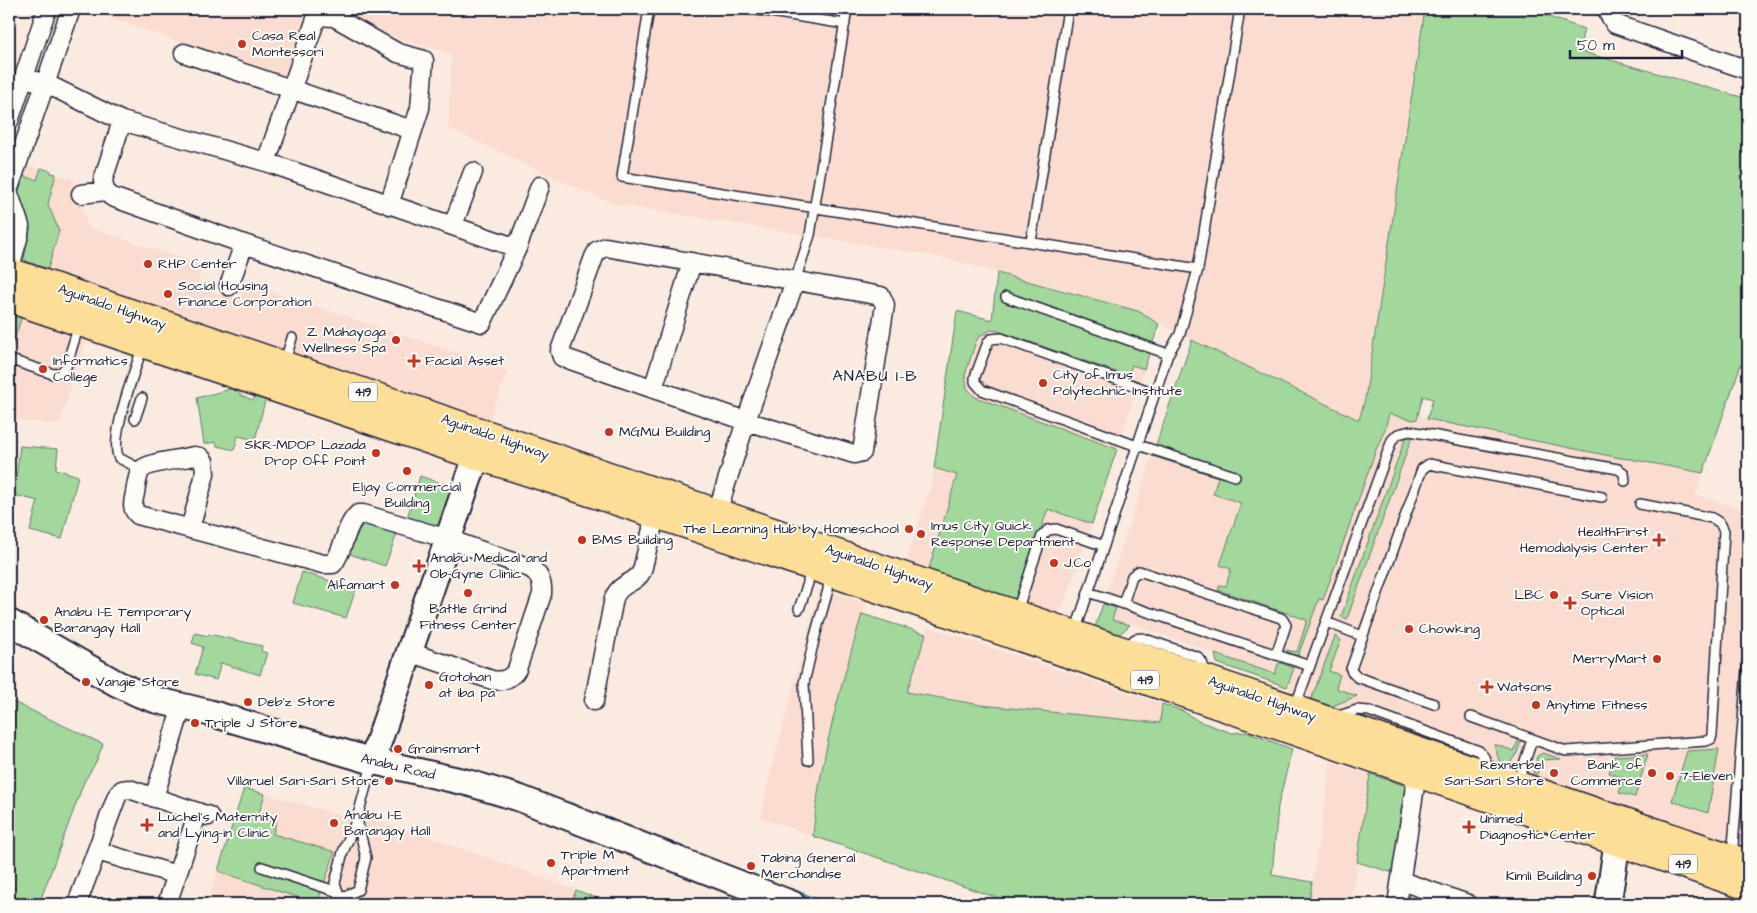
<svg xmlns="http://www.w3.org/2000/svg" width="1757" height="913" font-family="'Architects Daughter',sans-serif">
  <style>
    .built { fill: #faddd0 }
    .green { fill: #a2d89c; stroke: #627d6c }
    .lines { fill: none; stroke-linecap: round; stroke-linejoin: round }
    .stream { stroke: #61929f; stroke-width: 4.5 }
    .lane-casing { stroke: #22223b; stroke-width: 12 }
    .street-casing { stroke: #22223b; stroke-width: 21 }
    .secondary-casing { stroke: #22223b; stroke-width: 29 }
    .highway-casing { stroke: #22223b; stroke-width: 31 }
    .lane { stroke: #fdfcf7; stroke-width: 9 }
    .street { stroke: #fdfcf7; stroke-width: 18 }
    .secondary { stroke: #fdfcf7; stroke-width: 25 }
    .highway { stroke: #fcde96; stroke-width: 28 }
    .poi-dot { fill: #c8321e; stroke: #fdfcf7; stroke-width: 2 }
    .labels { text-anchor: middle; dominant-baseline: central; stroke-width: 4; stroke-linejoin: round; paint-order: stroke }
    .shield { fill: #fdfcf7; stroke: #646373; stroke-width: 1 }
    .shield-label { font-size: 12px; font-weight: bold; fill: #22223b }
    .poi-label { font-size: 14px; fill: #22223b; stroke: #fdfcf7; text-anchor: start }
    .street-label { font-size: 14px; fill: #22223b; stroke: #fdfcf7 }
    .quarter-label { font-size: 16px; letter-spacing: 1px; fill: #22223b; stroke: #fdfcf7 }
  </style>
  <rect width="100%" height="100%" fill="#fbeae0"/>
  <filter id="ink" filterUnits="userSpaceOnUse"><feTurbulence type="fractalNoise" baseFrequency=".02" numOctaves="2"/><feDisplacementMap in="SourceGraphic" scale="10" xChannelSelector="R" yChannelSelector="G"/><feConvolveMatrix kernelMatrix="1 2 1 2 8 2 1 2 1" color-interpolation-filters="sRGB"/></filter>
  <g filter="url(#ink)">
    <path class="built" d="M84 9H311L286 78Z
      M331 9H1425L1365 399 1359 420 1180 334 1138 311 941 257 615 204 572 186 448 128 452 54 400 39Z
      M9 159 75 180 80 205 88 226 91 228 201 265 198 289 240 299 245 279 266 285V290L479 360 507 371 489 422 9 256Z
      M9 311 87 337 59 425 9 419Z
      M957 311 1146 363 1115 454 945 393Z
      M1392 409 1450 424 1620 458 1630 459 1703 473 1696 495 1748 511V847L1747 849 1289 692 1290 688 1217 663 1215 653 1178 640 1131 624 1116 637 1095 627 1152 456 1218 477 1241 503 1220 565 1323 599 1376 450 1385 429 1389 414Z
      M934 468 957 475 928 572 905 565 932 483Z
      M1048 509 1092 524 1063 607 1057 613 1053 614 1015 602Z
      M820 588 866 603 842 684 815 802 813 836 761 818 767 785Z
      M929 627 1162 704 1160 723 981 705 907 692Z
      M1331 762 1370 774 1351 901 1350 904H1309Z
      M244 788 348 817 368 819 412 831 525 871 611 904H207Z"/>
    <path class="green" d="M1425 9H1526L1584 29 1579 51 1748 99V344L1703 473 1630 459 1620 458 1427 419 1433 399 1423 396 1417 419 1413 420 1389 414 1385 429 1376 450 1323 600 1319 599 1298 656 1288 652 1286 650 1297 652 1307 620 1218 590 1220 585 1226 586 1231 569 1220 565 1241 503 1213 494 1218 477 1152 456 1192 340 1359 420 1365 399Z
      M41 168 51 171V173L56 174 48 204 59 231 48 269 26 261 24 259 30 228 17 190 20 175 37 180Z
      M997 273 1138 311 1159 324 1144 369 1132 365 1128 376 998 331 991 330 980 336 976 341 965 375 967 388 975 397 1117 449 1092 524 1048 509 1015 602 928 572 957 475 934 468 957 311 992 320Z
      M19 315 22 316 9 356V321Z
      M230 389 240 392V395L253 400 256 394 266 397 255 440 238 436 234 450 217 446 216 442 204 444 197 398Z
      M1410 436 1412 437 1347 619 1341 617 1405 439Z
      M20 446 58 449 56 469 78 476 62 539 30 531 38 501 14 495Z
      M420 476 455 488 440 528 407 518Z
      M360 522 398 531 385 566 347 553Z
      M302 572 356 589 346 618 293 603Z
      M1103 604 1116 608 1112 620 1130 625 1116 637 1095 627Z
      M862 614 926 634 907 692 981 705 1160 723 1162 704 1183 711 1198 721 1232 733 1246 732 1292 749 1278 806 1272 875 1312 882 1309 904H1016L813 836C819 761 841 686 862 614Z
      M195 633 208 636 209 634 262 646 261 651 267 653 260 675 221 663 216 680 195 674 203 647 192 643Z
      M1335 636 1341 640 1329 671 1340 675 1336 688 1357 696 1330 707 1311 700Z
      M1215 654 1275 674 1278 664 1281 663 1294 668 1287 687 1217 663Z
      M9 700 103 744 96 762 84 782 39 904H9Z
      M1519 738 1521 741 1517 753 1508 766 1500 764 1494 744 1514 751Z
      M1719 749 1708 813 1672 801 1687 751Z
      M1543 753 1561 759 1541 760 1537 774 1533 773 1537 756Z
      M1648 754 1635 797 1619 793 1624 778 1609 773 1614 756Z
      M1370 774 1409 787 1397 874 1357 862Z
      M244 788 265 794 259 813 277 819 273 834 335 852 317 904 218 871Z
      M576 890 611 904H571Z"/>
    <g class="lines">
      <path class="stream" d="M566 803 578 807
        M589 812 683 848
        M791 890 821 902"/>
      <g class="lane-casing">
        <path id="lane" d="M649 9 622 177 1198 269
          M751 9 845 24
          M1031 242 1068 9
          M795 281 810 235 847 9
          M1006 297 1168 354
          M14 361 53 374 61 373 66 367 79 325
          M284 364 292 338
          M135 419 142 398
          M1138 445 1235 476
          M1137 446 982 390 975 382V377L988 342 991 339 1001 338 1155 393
          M142 470 119 458C108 440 136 367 143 346
          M1088 592 1310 666
          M1123 604 1132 576 1139 571 1281 618 1283 620 1286 625 1276 655
          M799 609 808 583 809 568
          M1017 611 1042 536 1048 530 1056 529 1104 546
          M1326 622 1362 636
          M1075 632 1168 354 1180 334 1198 269 1240 9
          M1125 648 1135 639 1142 638 1198 657 1202 662 1206 675
          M1434 704 1357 677 1352 672 1351 669 1422 469 1429 464 1434 465 1602 497
          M1295 707 1392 440 1398 434 1410 431 1618 469 1624 473 1625 481
          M1336 717 1357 710 1369 711 1479 751 1484 757 1490 771
          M1471 717 1566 751 1706 741 1711 739 1712 735 1724 531 1720 523 1712 518 1640 504
          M808 760 804 683 815 636 828 590 829 576
          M1739 774 1748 777
          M1518 782 1532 740
          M1729 856 1733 846 1748 657
          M262 867 338 892
          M340 898 358 890 366 858 357 819
          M339 904 340 898 335 883 343 852 357 819 372 764"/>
      </g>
      <g class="street-casing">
        <path id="street" d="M1606 9 1615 24 1748 70
          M184 53 412 130
          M24 77 53 87 122 121 266 162 517 248
          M9 121 47 9
          M122 121 103 180 105 191 112 197 244 244 482 323 517 248 540 186
          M266 162 317 16 334 17 398 53 424 60 420 108 389 205
          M9 188 71 9
          M9 194 20 226 19 235 9 271
          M81 194 105 191
          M453 225 473 172
          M606 247 881 296 885 305 862 452 854 454 746 421 562 357 560 351 561 348 594 257 598 250Z
          M229 286 244 244
          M653 389 692 262
          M714 522 746 421 795 281
          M190 529 205 474 204 461 200 457 194 456C183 459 148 462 141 470 137 476 136 487 135 493 133 502 131 509 138 515L323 564H333C345 549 344 527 358 514H363L448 539 530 568C539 573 543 583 542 594L517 669C512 678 502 682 492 680L409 652
          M594 701 614 598C621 581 635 585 642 571L652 529V513
          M154 798 182 706
          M97 851 177 875
          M1401 881 1468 904
          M77 904 117 796 122 790 129 789 209 816
          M167 904 198 812
          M1397 904 1415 786 1414 772"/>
      </g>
      <g class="secondary-casing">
        <path id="secondary" d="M9 622 116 683 139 694 156 700 210 713 372 761 469 783 519 798 792 904
          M372 761 483 437
          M1608 904 1620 823"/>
      </g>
      <g class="highway-casing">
        <path id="highway" d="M9 272 1748 864
          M9 298 454 448 548 478 830 572 1748 886"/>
      </g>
      <use href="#lane" class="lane"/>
      <use href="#street" class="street"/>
      <use href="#secondary" class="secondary"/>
      <use href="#highway" class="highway"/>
    </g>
  </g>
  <g class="poi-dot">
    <circle cx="242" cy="44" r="5"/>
    <circle cx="148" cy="264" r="5"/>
    <circle cx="168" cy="294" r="5"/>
    <circle cx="396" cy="340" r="5"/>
    <path d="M411.5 353.5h5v5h5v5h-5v5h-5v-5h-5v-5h5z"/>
    <circle cx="43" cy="369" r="5"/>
    <circle cx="1043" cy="383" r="5"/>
    <circle cx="609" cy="432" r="5"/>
    <circle cx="376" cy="453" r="5"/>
    <circle cx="407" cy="471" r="5"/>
    <circle cx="909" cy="529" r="5"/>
    <circle cx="921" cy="534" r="5"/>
    <circle cx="582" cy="540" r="5"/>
    <path d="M1656.5 532.5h5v5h5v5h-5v5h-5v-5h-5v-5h5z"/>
    <circle cx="1054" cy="563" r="5"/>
    <path d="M416.5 558.5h5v5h5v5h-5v5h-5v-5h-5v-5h5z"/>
    <circle cx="395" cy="585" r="5"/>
    <circle cx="468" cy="593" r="5"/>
    <circle cx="1554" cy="595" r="5"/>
    <path d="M1567.5 595.5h5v5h5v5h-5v5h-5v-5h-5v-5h5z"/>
    <circle cx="44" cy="620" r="5"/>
    <circle cx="1409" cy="629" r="5"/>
    <circle cx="1657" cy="659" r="5"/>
    <circle cx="86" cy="682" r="5"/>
    <circle cx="429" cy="685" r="5"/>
    <path d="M1484.5 679.5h5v5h5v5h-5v5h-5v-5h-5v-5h5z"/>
    <circle cx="248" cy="702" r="5"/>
    <circle cx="1536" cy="705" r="5"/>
    <circle cx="195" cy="723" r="5"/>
    <circle cx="398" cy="749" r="5"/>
    <circle cx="1554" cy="773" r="5"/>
    <circle cx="1652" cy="773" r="5"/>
    <circle cx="1670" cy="776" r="5"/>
    <circle cx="389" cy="781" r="5"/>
    <circle cx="334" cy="823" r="5"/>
    <path d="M144.5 817.5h5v5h5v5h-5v5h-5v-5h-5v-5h5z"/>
    <path d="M1466.5 819.5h5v5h5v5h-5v5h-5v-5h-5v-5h5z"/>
    <circle cx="551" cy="863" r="5"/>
    <circle cx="751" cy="866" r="5"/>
    <circle cx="1592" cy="876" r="5"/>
  </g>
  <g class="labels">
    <g class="shield">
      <rect x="349" y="382.5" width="28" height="19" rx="4"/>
      <rect x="1131" y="670.5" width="28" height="19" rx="4"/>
      <rect x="1669" y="854.5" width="28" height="19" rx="4"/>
    </g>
    <g class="shield-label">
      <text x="363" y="392">419</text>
      <text x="1145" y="680">419</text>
      <text x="1683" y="864">419</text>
    </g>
    <g class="poi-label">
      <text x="252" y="36">Casa Real<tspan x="252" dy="16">Montessori</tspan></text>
      <text x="158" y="264">RHP Center</text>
      <text x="178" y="286">Social Housing<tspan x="178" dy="16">Finance Corporation</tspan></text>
      <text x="386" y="332" text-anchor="end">Z Mahayoga<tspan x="386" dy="16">Wellness Spa</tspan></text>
      <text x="53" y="361">Informatics<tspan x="53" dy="16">College</tspan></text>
      <text x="425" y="361">Facial Asset</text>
      <text x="1053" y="375">City of Imus<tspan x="1053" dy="16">Polytechnic Institute</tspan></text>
      <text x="619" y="432">MGMU Building</text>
      <text x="366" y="445" text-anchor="end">SKR-MDOP Lazada<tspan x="366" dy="16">Drop Off Point</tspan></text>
      <text x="407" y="487" text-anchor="middle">Eljay Commercial<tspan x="407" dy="16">Building</tspan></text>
      <text x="931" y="526">Imus City Quick<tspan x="931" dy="16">Response Department</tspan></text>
      <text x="899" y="529" text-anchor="end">The Learning Hub by Homeschool</text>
      <text x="1648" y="532" text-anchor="end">HealthFirst<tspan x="1648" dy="16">Hemodialysis Center</tspan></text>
      <text x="592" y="540">BMS Building</text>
      <text x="430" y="558">Anabu Medical and<tspan x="430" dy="16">Ob-Gyne Clinic</tspan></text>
      <text x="1064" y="563">J.Co</text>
      <text x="385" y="585" text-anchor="end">Alfamart</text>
      <text x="1544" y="595" text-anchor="end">LBC</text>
      <text x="1581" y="595">Sure Vision<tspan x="1581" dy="16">Optical</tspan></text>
      <text x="468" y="609" text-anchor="middle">Battle Grind<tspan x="468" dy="16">Fitness Center</tspan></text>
      <text x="54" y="612">Anabu I-E Temporary<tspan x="54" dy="16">Barangay Hall</tspan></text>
      <text x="1419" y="629">Chowking</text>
      <text x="1647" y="659" text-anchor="end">MerryMart</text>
      <text x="439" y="677">Gotohan<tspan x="439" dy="16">at iba pa</tspan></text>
      <text x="96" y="682">Vangie Store</text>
      <text x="1497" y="687">Watsons</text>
      <text x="258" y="702">Deb'z Store</text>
      <text x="1546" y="705">Anytime Fitness</text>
      <text x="205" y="723">Triple J Store</text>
      <text x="408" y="749">Grainsmart</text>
      <text x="1544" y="765" text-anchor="end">Rexnerbel<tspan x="1544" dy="16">Sari-Sari Store</tspan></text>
      <text x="1642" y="765" text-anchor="end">Bank of<tspan x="1642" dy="16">Commerce</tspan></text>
      <text x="1680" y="776">7-Eleven</text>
      <text x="379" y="781" text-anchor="end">Villaruel Sari-Sari Store</text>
      <text x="344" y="815">Anabu I-E<tspan x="344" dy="16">Barangay Hall</tspan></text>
      <text x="158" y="817">Luchel's Maternity<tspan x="158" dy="16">and Lying-in Clinic</tspan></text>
      <text x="1480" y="819">Unimed<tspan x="1480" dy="16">Diagnostic Center</tspan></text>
      <text x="561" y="855">Triple M<tspan x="561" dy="16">Apartment</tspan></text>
      <text x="761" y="858">Tabing General<tspan x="761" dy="16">Merchandise</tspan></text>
      <text x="1582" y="876" text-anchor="end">Kimli Building</text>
    </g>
    <g class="street-label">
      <text transform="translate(112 307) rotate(19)">Aguinaldo Highway</text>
      <text transform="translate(495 437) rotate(19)">Aguinaldo Highway</text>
      <text transform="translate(879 567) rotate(19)">Aguinaldo Highway</text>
      <text transform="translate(1262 699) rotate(19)">Aguinaldo Highway</text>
      <text transform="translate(398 767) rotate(13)">Anabu Road</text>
    </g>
    <g class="quarter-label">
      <text x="875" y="376">ANABU I-B</text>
    </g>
  </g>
  <rect width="1757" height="913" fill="none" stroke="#fdfcf7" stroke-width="30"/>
  <rect x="15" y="15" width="1727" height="883" fill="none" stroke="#22223b" stroke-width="2" filter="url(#ink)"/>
  <path d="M1570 50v8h112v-8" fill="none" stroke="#22223b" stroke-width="2.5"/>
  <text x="1577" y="50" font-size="15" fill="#22223b" stroke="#fdfcf7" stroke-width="4" paint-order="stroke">50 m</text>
</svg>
